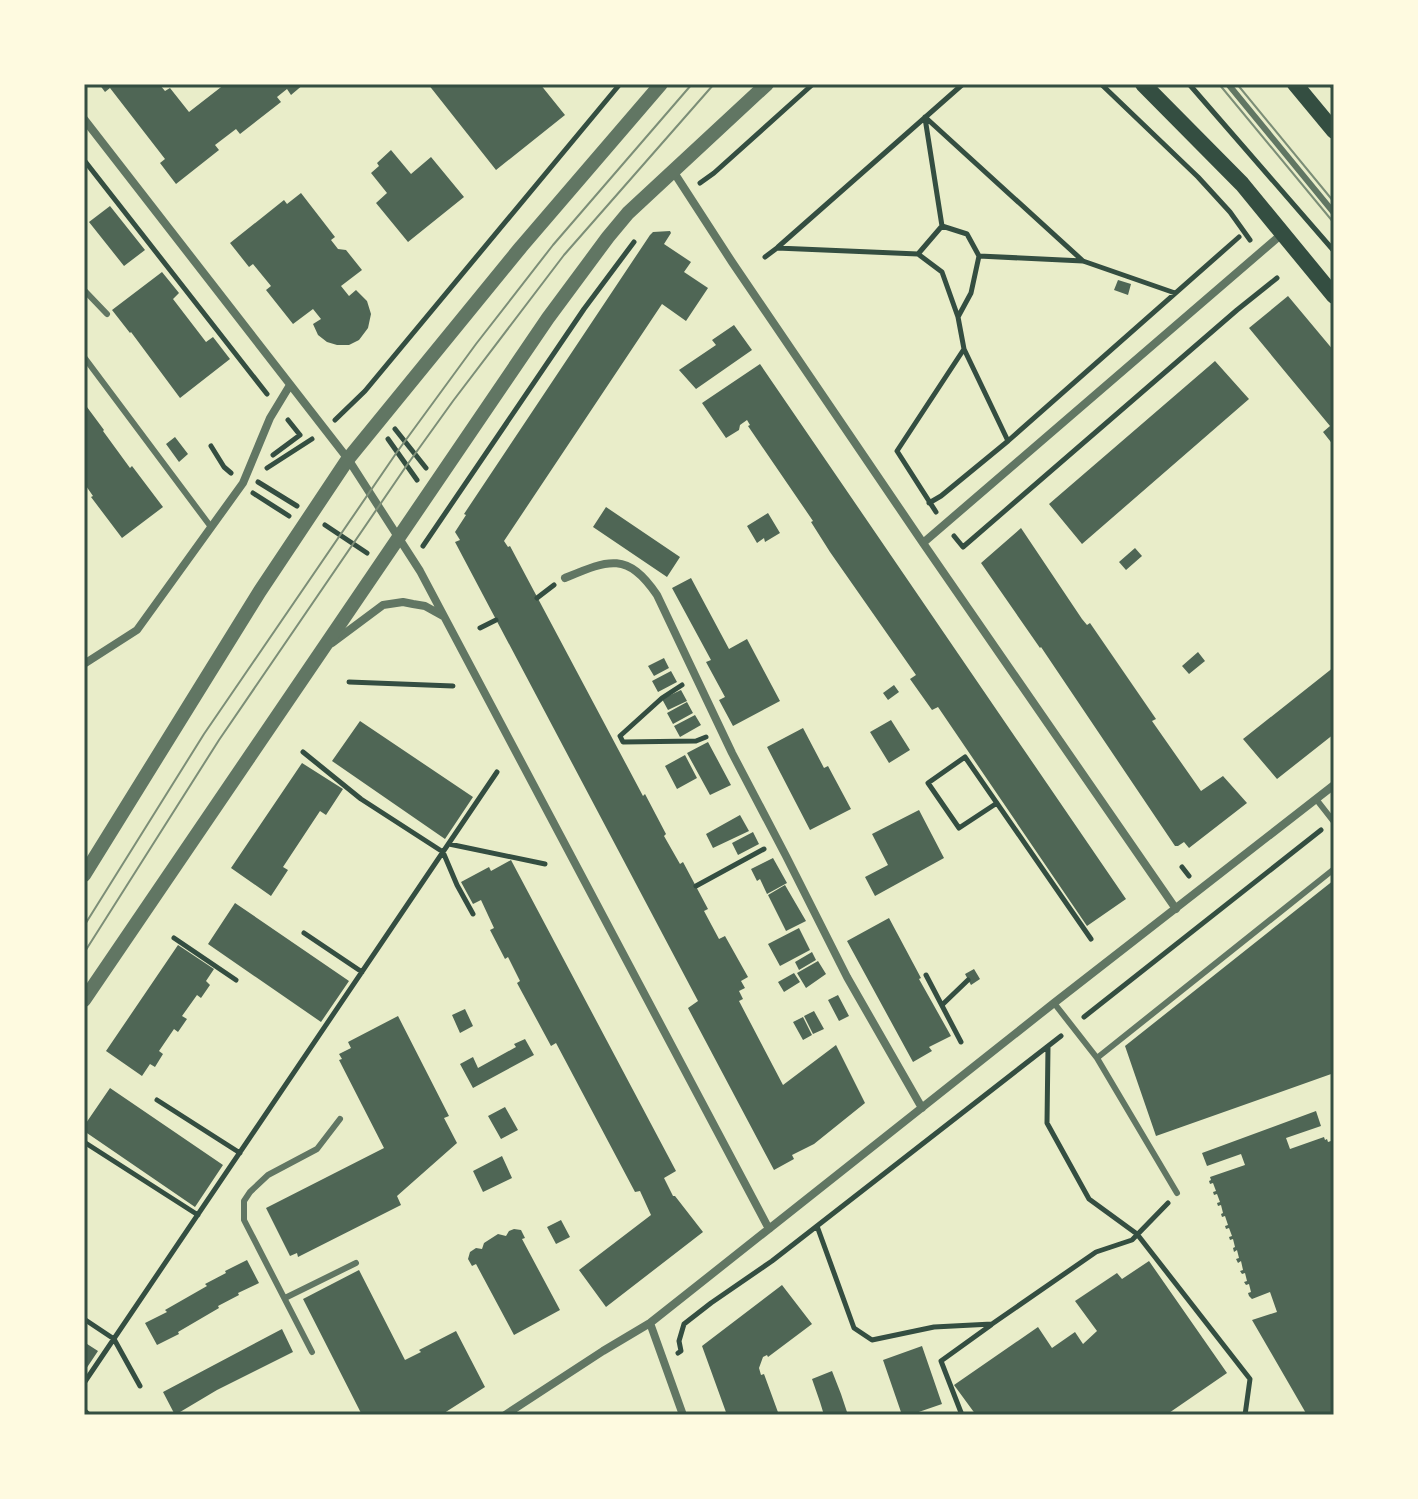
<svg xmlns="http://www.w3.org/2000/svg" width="1418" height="1499" font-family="'Varela Round',sans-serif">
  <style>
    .building { fill: #4f6655 }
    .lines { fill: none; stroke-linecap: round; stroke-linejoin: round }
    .path { stroke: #344e41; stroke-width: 5 }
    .service { stroke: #617663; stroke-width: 6 }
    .minor { stroke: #617663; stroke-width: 8 }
    .tertiary { stroke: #617663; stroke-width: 14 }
    .secondary { stroke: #344e41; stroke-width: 16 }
    .tram { stroke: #7c8e77; stroke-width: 2 }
    .neatline { fill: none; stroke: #344e41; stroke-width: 3 }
  </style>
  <rect width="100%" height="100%" fill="#e9edc9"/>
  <path class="building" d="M99 84H159L165 91 170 88 189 112 225 84H304L291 95 287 89 277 97 281 102 240 134 236 129 215 145 219 150 176 184 160 163 165 159 110 88 105 92Z
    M428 84H540L565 115 496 170Z
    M391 150 411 174 431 157 464 197 408 242 376 203 387 193 371 173 379 166 377 163Z
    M301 193 335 237 331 240 338 249 346 250 362 270 341 286 349 296 356 290 367 301 371 314 368 328 359 340 349 345H337L327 342 318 335 313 324 321 319 313 309 293 324 266 290 271 286 253 264 249 267 230 243 284 200 287 204Z
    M110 206 145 250 124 266 89 222Z
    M670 231 671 233 664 244 691 262 684 272 708 288 686 321 662 304 504 541 508 547 510 546 643 796 645 794 666 834 664 836 680 864 683 862 708 909 704 911 719 939 725 936 748 977 741 981 745 988 739 991 743 999 739 1001 783 1085 836 1045 865 1103 814 1144 792 1155 794 1159 774 1170 688 1008 698 1001 455 542 460 540 455 532 466 515 464 514 650 235 653 232Z
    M162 272 179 293 173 299 206 342 213 337 230 359 180 398 131 332 130 333 112 310Z
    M1118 280 1131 284 1128 295 1114 290Z
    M1288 296 1334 351V446L1323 432 1330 426 1249 328Z
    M734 325 752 350 696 389 679 370 716 345 712 340Z
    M1215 361 1249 399 1082 544 1049 504Z
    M760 364 1126 899 1087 926 938 707 932 710 910 679 916 675 830 552 811 522 813 521 748 426 750 425 747 420 740 425 739 430 726 438 702 403Z
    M84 403 104 430 103 431 130 468 132 466 163 507 122 538 91 497 93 496 84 483Z
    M175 437 188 454 179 462 166 444Z
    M606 507 680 557 667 577 593 527Z
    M768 513 780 533 765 542 764 538 757 543 747 526Z
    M1021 528 1082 619 1087 625 1090 623 1156 719 1152 721 1201 791 1223 776 1247 803 1189 848 1184 842 1178 846H1175L1041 647 1040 648 981 563Z
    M1135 548 1142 556 1126 570 1119 562Z
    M691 578 729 649 747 639 780 701 733 726 719 700 725 697 706 662 711 660 672 588Z
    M1198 652 1205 661 1189 674 1182 666Z
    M664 658 669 668 654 676 648 666Z
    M1334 667V734L1277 779 1243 739Z
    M671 671 677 682 658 692 652 681Z
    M894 685 899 692 888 700 883 693Z
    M681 690 687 701 668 710 662 699Z
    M687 702 693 713 673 724 667 713Z
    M695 715 701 725 680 737 674 726Z
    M891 720 910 750 889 763 870 732Z
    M360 721 473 797 445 839 332 761Z
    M803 728 824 768 828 766 851 809 810 830 767 747Z
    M708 742 731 785 710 795 687 753Z
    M685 755 697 778 677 789 665 766Z
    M302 763 343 789 326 815 320 811 283 867 288 870 271 896 231 868Z
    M919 810 944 858 875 896 865 877 888 865 872 834Z
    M740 815 749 831 713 848 706 834Z
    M753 832 759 844 738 855 732 843Z
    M773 858 787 883 767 894 760 879 757 881 751 869Z
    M511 860 676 1171 664 1178 673 1196H675L703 1232 606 1307 579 1270 651 1215 640 1191 635 1192 556 1043 551 1046 517 983 520 981 508 957 505 959 490 930 494 928 481 900 473 904 461 882 489 867 491 871Z
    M1334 880V1073L1156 1136 1125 1046Z
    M785 885 806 921 786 931 768 895Z
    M235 903 349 981 321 1022 208 944Z
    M889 918 921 978 919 979 951 1036 929 1047 932 1051 913 1062 847 941Z
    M799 928 810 950 780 966 768 944Z
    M178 945 214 969 206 981 210 985 201 998 197 995 182 1016 187 1019 178 1032 174 1029 159 1051 163 1054 155 1067 150 1064 142 1076 106 1051Z
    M812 952 816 960 799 970 795 962Z
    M818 961 826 974 806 988 797 973Z
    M974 969 980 979 971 985 965 974Z
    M794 973 800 982 784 992 778 982Z
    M838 995 849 1016 839 1021 828 1000Z
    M465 1009 473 1026 460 1033 452 1015Z
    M814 1011 824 1029 813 1034 804 1016Z
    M398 1016 449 1116 444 1118 457 1143 397 1196 401 1205 298 1257 297 1253 290 1256 266 1208 384 1148 339 1060 342 1059 339 1054 351 1048 348 1042Z
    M803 1017 812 1035 803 1040 793 1022Z
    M525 1039 534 1055 473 1088 460 1064 473 1057 478 1068 516 1047 514 1044Z
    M110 1088 223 1165 195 1207 84 1131V1126Z
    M505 1107 518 1130 501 1139 488 1116Z
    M1316 1111 1321 1126 1286 1138 1290 1149 1324 1137 1325 1140 1327 1139 1328 1142 1334 1140V1415H1307L1252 1320 1277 1312 1270 1292 1252 1299 1249 1296 1248 1293 1251 1292 1249 1284 1246 1285 1244 1282 1247 1281 1245 1273 1242 1274 1240 1271 1243 1270 1241 1261 1238 1263 1236 1259 1239 1258 1237 1250 1234 1252 1233 1248 1235 1247 1233 1239 1230 1240 1229 1237 1232 1236 1229 1228 1226 1229 1225 1226 1228 1225 1225 1216 1222 1217 1221 1214 1223 1213 1221 1205 1218 1206 1217 1203 1220 1202 1217 1194 1214 1195 1213 1192 1216 1191 1213 1183 1210 1184 1209 1181 1211 1180 1210 1177 1245 1165 1241 1154 1207 1166 1202 1153Z
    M502 1156 512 1178 483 1192 473 1171Z
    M561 1220 570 1237 556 1244 547 1227Z
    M514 1229 521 1230 525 1238 522 1239 560 1310 514 1335 476 1264 472 1266 468 1259 470 1252 476 1248 482 1249 484 1243 498 1234 506 1236 509 1231Z
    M247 1260 259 1283 238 1293 239 1295 218 1306 219 1308 178 1332 179 1334 157 1345 145 1323 167 1312 165 1310 207 1286 205 1284 226 1273 225 1271Z
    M1149 1261 1227 1373 1166 1415H976L954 1385 1038 1327 1052 1348 1075 1332 1083 1344 1097 1331 1075 1301 1117 1273 1122 1279Z
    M359 1270 405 1360 421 1352 419 1350 456 1331 485 1387 441 1415H362L303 1299Z
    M782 1285 812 1324 768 1357 767 1355 763 1357 759 1368 761 1375 764 1374 779 1415H727L702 1346Z
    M282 1329 293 1352 217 1390 175 1415 163 1392Z
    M84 1342 98 1351 84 1372Z
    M922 1346 942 1404 910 1415H902L883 1360Z
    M832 1371 841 1394 848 1415H824L820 1402 812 1379Z"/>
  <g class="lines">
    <path class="path" d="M1101 84 1198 177 1230 212 1250 240
      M1189 84 1334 251
      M1331 84 1334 88
      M925 117 1083 261
      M925 118 942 226
      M84 160 267 394
      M700 183 714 173 813 84
      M778 247 963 84
      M979 256 1083 261 1175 293
      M765 257 777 248 918 254 942 272 958 317 971 293 979 256 967 234 942 226 918 254
      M958 317 964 349 1008 441
      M288 420 300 435
      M335 420 365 391 620 84
      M395 429 426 468
      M388 439 417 480
      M211 446 224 467 231 473
      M273 455 300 435
      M267 468 312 439
      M258 482 297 506
      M253 493 289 516
      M929 503 941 496 1008 441 1239 237
      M936 512 897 451 964 349
      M325 525 367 553
      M954 536 963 547 1237 310 1277 278
      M423 546 584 309 634 242
      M537 598 554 585
      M480 628 496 620
      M349 682 453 686
      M682 685 662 698 620 736 623 742 696 741 706 737
      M303 752 361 799 443 852 457 885 473 914
      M997 803 959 828 928 783 965 757 1091 939
      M449 844 545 864
      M1182 867 1189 876
      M696 886 764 849
      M304 933 362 972
      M174 938 236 980
      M926 975 961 1042
      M942 1005 968 980
      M1084 1017 1321 830
      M1048 1047 1047 1123 1089 1199 1137 1234 1250 1379 1245 1415
      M157 1100 240 1153
      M84 1142 198 1215
      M817 1226 854 1328 872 1340 934 1327 992 1324 1096 1252 1132 1240 1168 1203
      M84 1319 114 1339 140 1386
      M678 1353 681 1351 679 1341 684 1324 711 1303 772 1261 1061 1036
      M84 1383 497 772
      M84 1410 89 1415
      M962 1415 941 1361 991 1325"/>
    <path class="service" d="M1228 84 1334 213
      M84 290 107 314
      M84 357 211 527
      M1316 799 1334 822
      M1054 1003 1097 1058 1334 869
      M1097 1058 1177 1193
      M285 1298 356 1263
      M312 1352 244 1220V1201L250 1192 268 1175 317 1149 340 1119"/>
    <path class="minor" d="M84 119 348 459 420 571 769 1229
      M673 171 732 262 923 543 1176 909
      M923 543 1283 233
      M565 578C608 560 627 551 657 595L732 753 786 856 847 977 922 1108
      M332 643 383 605 403 602 413 604 425 606 443 616
      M84 664 137 630 243 483 270 418 290 385
      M650 1323 683 1415
      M505 1415 603 1351 650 1323 1054 1003 1334 785"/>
    <path class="tertiary" d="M84 875 260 591 348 459 521 247 661 84
      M84 1000 548 318 608 237 628 213 767 84"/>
    <path class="secondary" d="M1143 84 1242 184 1334 296
      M1295 84 1334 131"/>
    <path class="tram" d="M1219 84 1334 223
      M1237 84 1334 202
      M84 926 204 734 397 452 476 344 553 245 692 84
      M84 953 219 740 407 465 453 401 564 255 714 84"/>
  </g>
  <rect width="1418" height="1499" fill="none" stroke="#fefae0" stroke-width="172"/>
  <rect x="86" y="86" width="1246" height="1327" class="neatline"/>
</svg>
